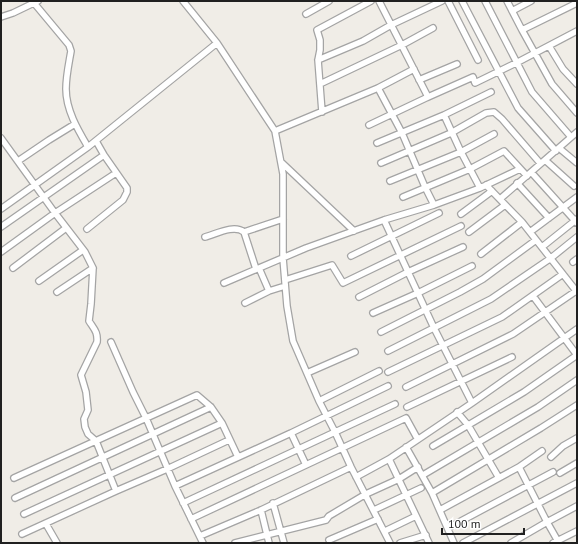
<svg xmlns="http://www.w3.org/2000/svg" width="578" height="544" font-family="'PT Sans',sans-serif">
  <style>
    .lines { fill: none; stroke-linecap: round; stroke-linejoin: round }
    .minor-casing { stroke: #a4a4a4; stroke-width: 8 }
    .minor { stroke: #fff; stroke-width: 5.5 }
  </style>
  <rect width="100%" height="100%" fill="#f0ede7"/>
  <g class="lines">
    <g class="minor-casing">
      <path id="minor" d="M183 1 217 43 275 131 283 174V258L287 306 293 341 319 401 335 432 351 467 390 543
        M448 1 478 60
        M462 1 518 108 556 151
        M485 1 532 92 571 137
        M507 1 522 30
        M34 3 69 45 71 51C69 63 66 76 66 89 66 110 78 130 88 147
        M577 3 522 30 552 84 577 113
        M512 11 531 1
        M306 14 329 1
        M1 17 13 13 38 1
        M549 46 563 69 577 84
        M318 60 363 41 391 25 442 1
        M419 80 457 64
        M320 84 402 45 433 28
        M378 88 402 133 425 187 434 205
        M428 97 473 77 475 83 518 62 577 31
        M322 112 318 60 320 50V40L317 30 371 1
        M444 115 461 152 480 188
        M369 125 428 97 379 1
        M275 131 378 88 414 69
        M1 138 55 213 85 252 93 268 91 304 89 321C94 329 98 332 97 342L81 375 86 392 88 410 84 419 85 427 88 434 96 441 116 491
        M377 143 444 115 491 92
        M559 148 577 163
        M545 160 574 186
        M18 161 49 140 75 124
        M281 162 354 231
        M381 163 451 133 486 113 494 112 502 119 540 163
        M531 172 577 223
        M390 181 461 152 494 134
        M517 183 549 218
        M486 185 522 222 577 292
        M403 197 470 169 504 151 527 176
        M500 199 577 132
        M1 209 88 147 217 43
        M461 214 492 191
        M384 220 434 328 472 403
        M1 227 104 155
        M87 229 123 200 127 192V188L104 155 96 141
        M244 232 283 219
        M469 232 505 205
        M530 232 577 197
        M205 237C216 234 234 224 244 232L256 269
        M542 247 577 219
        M1 252 55 213 116 173
        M481 254 522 222
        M351 256 439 213
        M573 262 577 259
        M13 268 66 228
        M259 268 269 291 285 286
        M285 280 332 265 343 283 461 226
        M39 281 83 250
        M224 283 306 248 384 220 434 205 480 188 520 169
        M57 292 93 268
        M533 296 577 355
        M359 297 408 272 463 247
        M245 303 269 291
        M373 313 418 293 472 266
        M381 332 460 292 483 279 536 240
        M111 342 133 392 146 418 175 486 203 543
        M388 351 491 299 551 258 577 237
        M388 372 502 317 563 274
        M307 373 355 352
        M406 387 513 334 576 291
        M319 401 379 371
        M407 407 512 357
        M457 412 468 425 499 478
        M291 433 306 465
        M433 446 524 392 577 355
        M406 447 432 493 454 543
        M551 457 563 446 577 438
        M389 459 429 543
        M519 467 542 451
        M560 473 577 463
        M423 475 538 407 577 380
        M356 477 389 459 472 403 577 329
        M14 478 197 395 211 407 222 423 238 457
        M175 486 291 433 388 386
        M432 493 541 428 577 405
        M15 498 211 407
        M183 503 395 404
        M273 503 284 543
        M261 510 269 543
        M374 510 421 488
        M440 510 519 467 547 522 577 506
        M24 514 222 423
        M191 519 406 418 417 438
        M46 524 57 543
        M448 528 553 472
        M385 531 416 516
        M22 534 116 491 167 469 229 440
        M200 536 261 510 351 467
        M329 540 378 519
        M235 543 326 520 329 516 366 494 399 479 418 467
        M400 543 426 535
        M463 543 577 483
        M511 543 547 522 559 543
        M553 543 577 531"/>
    </g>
    <use href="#minor" class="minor"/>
  </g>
  <rect width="578" height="544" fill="none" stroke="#202020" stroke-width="4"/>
  <path d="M442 528v6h82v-6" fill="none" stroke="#202020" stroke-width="2"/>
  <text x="448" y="528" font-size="12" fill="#202020" stroke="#ffffff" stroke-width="3" paint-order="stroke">100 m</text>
</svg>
